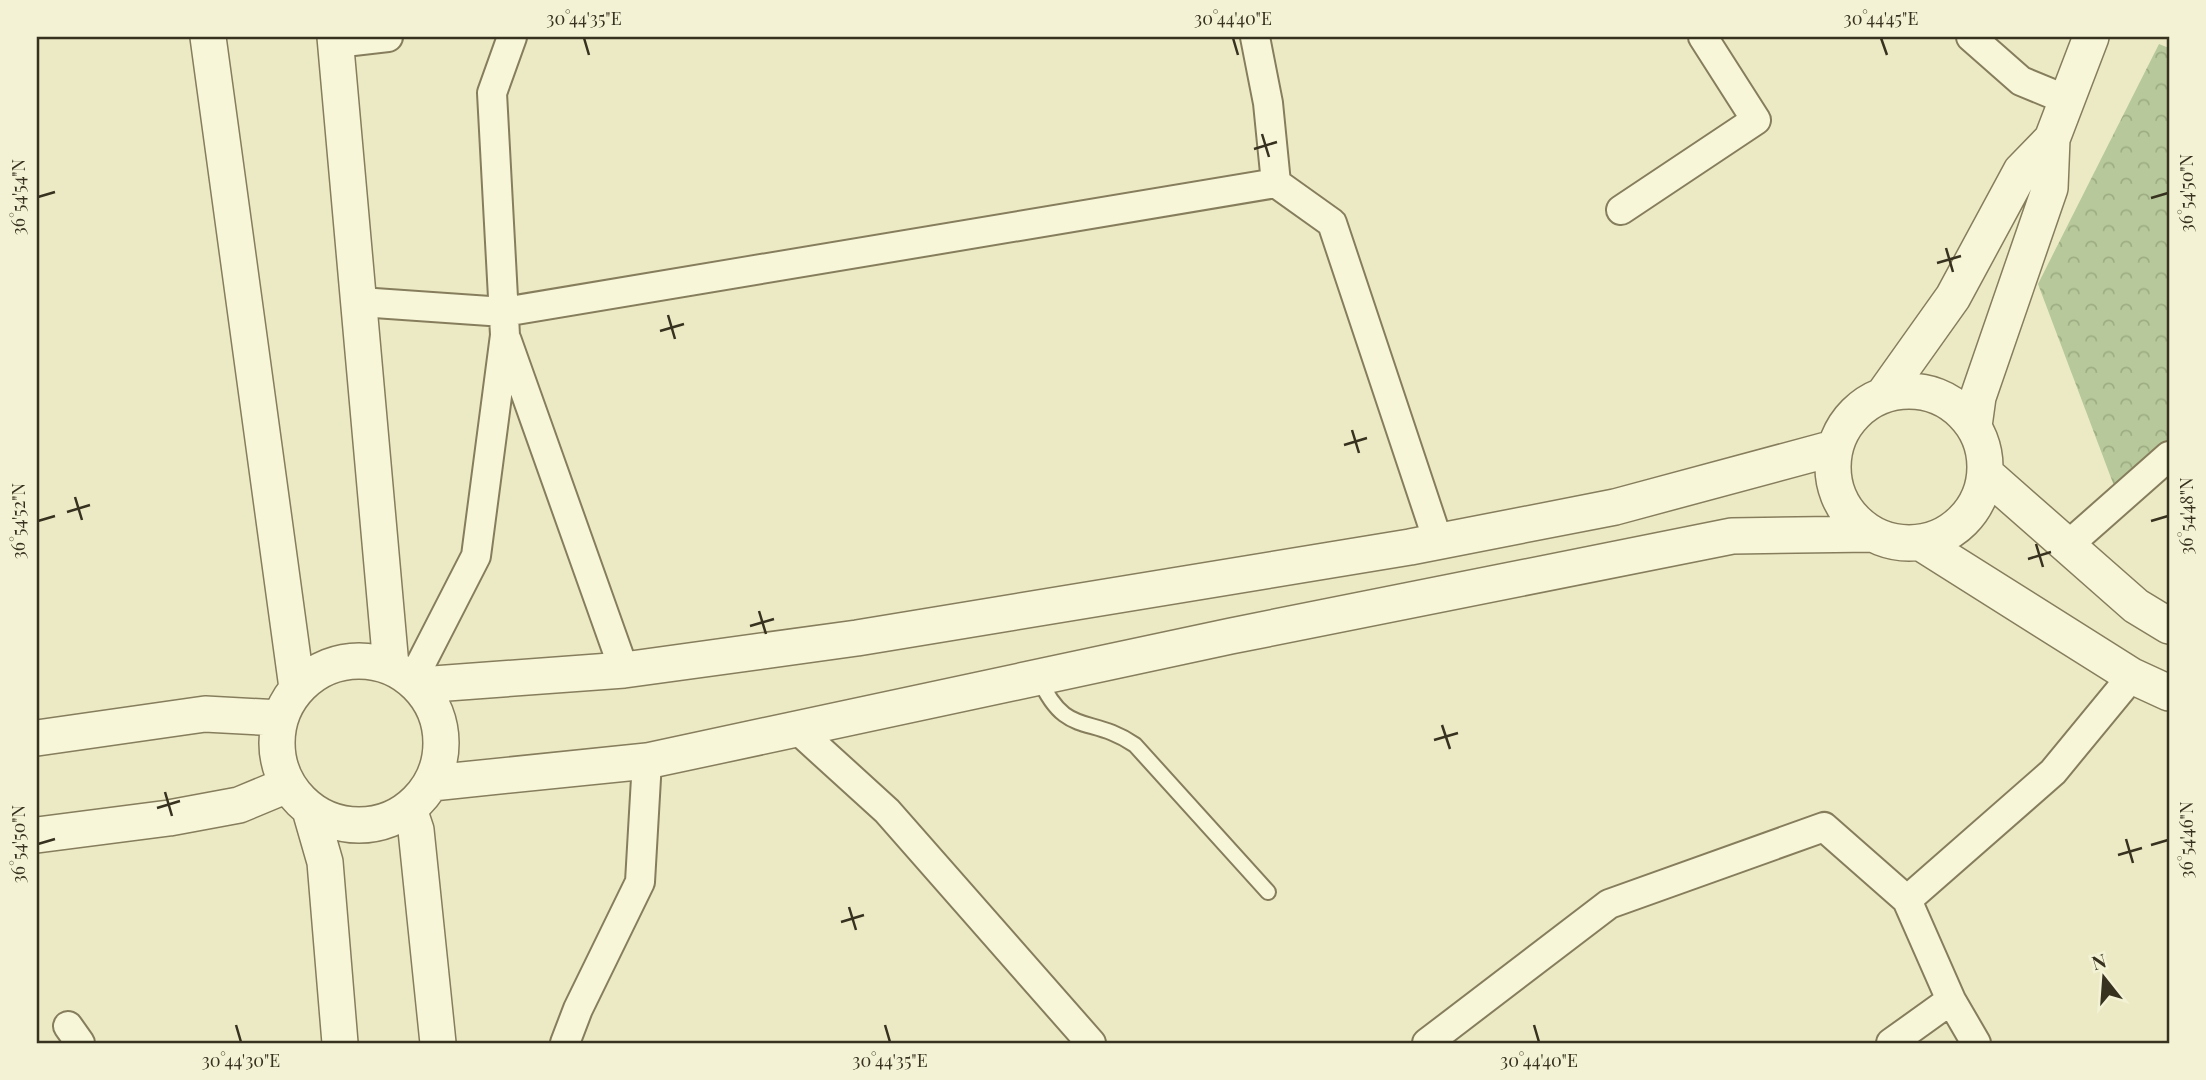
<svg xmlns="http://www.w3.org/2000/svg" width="2206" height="1080" font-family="'Playfair Display',serif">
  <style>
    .park { fill: url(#park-crowns) }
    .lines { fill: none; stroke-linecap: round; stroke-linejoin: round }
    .service-casing { stroke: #867d5c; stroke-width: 18 }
    .minor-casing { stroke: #867d5c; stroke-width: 32 }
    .tertiary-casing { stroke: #867d5c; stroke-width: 38 }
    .service { stroke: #f7f6d8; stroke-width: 14 }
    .minor { stroke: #f7f6d8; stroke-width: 28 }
    .tertiary { stroke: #f7f6d8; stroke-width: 35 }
    .ticks { fill: none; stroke: #37311f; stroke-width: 2.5 }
    .neatline { fill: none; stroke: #37311f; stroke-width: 2.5 }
    .ticks-label { font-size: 18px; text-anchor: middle; fill: #37311f }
  </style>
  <defs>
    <pattern id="park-crowns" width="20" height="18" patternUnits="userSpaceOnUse" patternTransform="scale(1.75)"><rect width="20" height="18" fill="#b7c99a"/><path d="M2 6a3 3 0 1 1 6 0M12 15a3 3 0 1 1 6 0" fill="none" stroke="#9ead84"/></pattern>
  </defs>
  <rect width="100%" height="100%" fill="#eceac5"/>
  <path class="park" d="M2159 44 2169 48V450L2119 499 2038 284Z"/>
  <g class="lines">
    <g class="service-casing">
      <path id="service" d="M1039 678C1066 739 1090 714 1135 745L1268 892"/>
    </g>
    <g class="minor-casing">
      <path id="minor" d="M1255 37 1268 103 1276 183 1332 223 1438 541
        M1971 37 2021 81 2067 100
        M336 43 388 37
        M1621 210 1756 120 1703 37
        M360 302 504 312 1276 183
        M507 341 624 670
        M2066 547 2169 456
        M413 679 476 556 505 335 492 93 512 37
        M798 730 887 811 1091 1043
        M68 1026 80 1043
        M565 1043 578 1009 640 882 647 761
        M1427 1043 1609 904 1824 827 1907 900
        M1891 1043 1951 1000
        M1976 1043 1951 1000 1907 900 2053 772 2132 676"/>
    </g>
    <g class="tertiary-casing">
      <path id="tertiary" d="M208 37 297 688
        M335 37 391 666
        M1833 467a76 76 0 1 1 152 0a76 76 0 1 1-152 0Z
        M1884 394 1953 297 2021 171 2052 139
        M1974 426 1978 397 2050 188 2052 139 2091 37
        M1986 474 2136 606 2169 626
        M1921 543 2132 676 2169 693
        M277 743a82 82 0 1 1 164 0a82 82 0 1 1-164 0Z
        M420 685 624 670 857 638 1410 547 1615 507 1834 448
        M37 738 205 714 280 718
        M432 783 647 761 1231 636 1732 536 1872 534
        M409 809 416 830 438 1043
        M310 810 325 862 340 1043
        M37 835 169 818 239 805 287 785"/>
    </g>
    <use href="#service" class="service"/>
    <use href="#minor" class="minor"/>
    <use href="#tertiary" class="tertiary"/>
  </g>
  <path class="ticks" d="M584 38 589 55M1233 38 1238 55M1881 38 1887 55M1262 134 1269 157M1254 149 1277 142M38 197 55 192M2151 198 2168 193M1946 248 1953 272M1937 263 1961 256M668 315 675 339M660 331 684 324M1352 430 1359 453M1344 445 1367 438M75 497 82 520M67 512 90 505M38 521 55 516M2151 521 2168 516M2036 544 2043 567M2028 559 2051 552M759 611 766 634M750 626 774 619M1442 725 1450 749M1434 740 1458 733M165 792 172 816M157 808 180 801M2126 839 2133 863M38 844 55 839M2151 845 2168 840M2118 855 2142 848M849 907 856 930M841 922 864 915M236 1025 241 1042M885 1025 890 1042M1534 1025 1539 1042"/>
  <rect width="2206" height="1080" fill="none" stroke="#f3f2d4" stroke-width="77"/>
  <g transform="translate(2104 978) rotate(343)" stroke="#f3f2d4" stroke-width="5" paint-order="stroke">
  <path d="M0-5L12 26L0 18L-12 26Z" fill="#37311f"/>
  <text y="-10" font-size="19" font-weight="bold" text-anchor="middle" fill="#37311f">N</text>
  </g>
  <rect x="38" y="38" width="2130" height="1004" class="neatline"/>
  <g class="ticks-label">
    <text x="584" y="25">30°44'35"E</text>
    <text x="1233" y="25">30°44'40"E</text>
    <text x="1881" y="25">30°44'45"E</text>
    <text transform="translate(2187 193) rotate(-90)" y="6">36°54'50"N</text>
    <text transform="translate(19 197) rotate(-90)" y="6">36°54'54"N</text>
    <text transform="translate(2187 516) rotate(-90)" y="6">36°54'48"N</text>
    <text transform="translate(19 521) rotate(-90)" y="6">36°54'52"N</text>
    <text transform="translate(2187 840) rotate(-90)" y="6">36°54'46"N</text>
    <text transform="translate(19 844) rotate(-90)" y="6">36°54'50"N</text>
    <text x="241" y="1067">30°44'30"E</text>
    <text x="890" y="1067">30°44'35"E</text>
    <text x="1539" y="1067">30°44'40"E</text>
  </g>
</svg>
